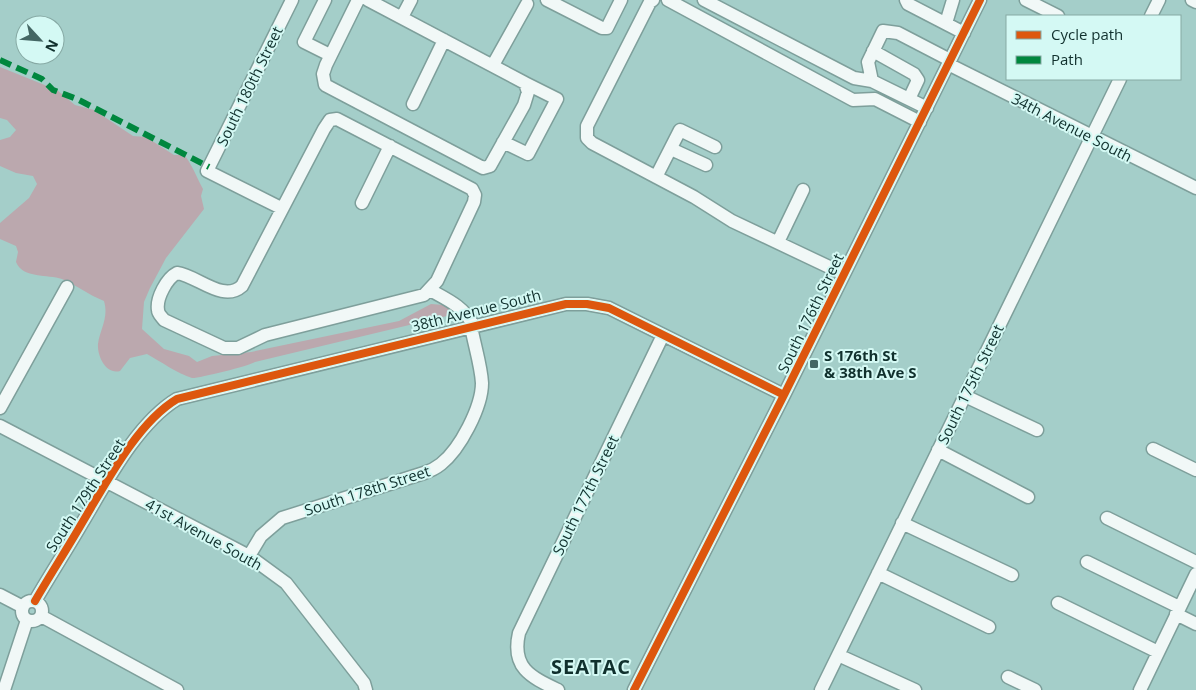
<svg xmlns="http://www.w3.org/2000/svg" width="1196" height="690" font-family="'Open Sans',sans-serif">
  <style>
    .green { fill: #bba8ae }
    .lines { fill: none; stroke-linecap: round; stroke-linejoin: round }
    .minor-casing { stroke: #7e9f9b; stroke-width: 15 }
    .minor { stroke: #f1f8f7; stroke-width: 12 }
    .quiet { stroke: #00873e; stroke-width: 6; stroke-dasharray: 12 6; stroke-linecap: butt }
    .cycleway-casing { stroke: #d4f9f4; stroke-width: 11 }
    .cycleway { stroke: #dd570e; stroke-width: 8 }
    .poi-dot { fill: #446764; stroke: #d4f9f4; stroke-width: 2 }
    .labels { text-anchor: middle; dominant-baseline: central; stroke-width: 4; stroke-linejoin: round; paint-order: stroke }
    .street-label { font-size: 15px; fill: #10302d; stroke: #d4f9f4 }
    .poi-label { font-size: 15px; font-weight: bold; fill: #10302d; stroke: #d4f9f4; text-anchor: start }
    .district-label { font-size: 20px; font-weight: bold; letter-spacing: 1px; fill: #10302d; stroke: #d4f9f4 }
  </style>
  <rect width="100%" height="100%" fill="#a4cec9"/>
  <path class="green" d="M0 67 57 90 75 105 94 110 133 136 146 137 174 155H184C191 162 198 180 203 189L201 196 204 209 166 258 150 288 144 302 142 329 164 349 189 356 197 362 212 356 251 352 399 321 431 304 444 305 452 312 451 315 255 362C249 366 196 379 192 378 178 374 160 361 147 354L130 358 120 371C106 375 97 356 98 344 100 329 109 318 104 301 89 295 76 285 62 279 48 274 23 279 16 262L18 252 16 246 0 239V223L29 198 37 184 33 176 16 173 0 166V140L10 137 16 130 7 120 0 118Z"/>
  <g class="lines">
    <g class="minor-casing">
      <path id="minor" d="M325 0 304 42 330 55
        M358 0 326 65 323 74 325 85 483 168 490 166 524 105 528 92 525 83 368 0
        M547 0 602 28H607L621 0
        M653 0 650 2 587 126V138L592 143 694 197 732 221 844 274
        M668 0 853 100 875 99 920 122
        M704 0 854 78 872 81 927 108
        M906 0 908 4 964 33
        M1026 0 1058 16
        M1192 0 1196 2
        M1151 16 1159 0
        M402 17 411 0
        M946 23 953 0
        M873 51 914 74 918 80 909 99
        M948 64 1196 188
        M493 65 527 4
        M872 81 868 62 883 31 898 33 950 60
        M413 104 444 40
        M337 119 472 189 475 195 474 202 437 281 424 295 265 335 238 348H224L164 320C162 317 158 314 158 310 156 298 167 278 177 273 198 276 223 303 242 286L324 129 330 120Z
        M503 142 528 154 557 99 525 83
        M671 149 706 165
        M656 177 680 130 715 147
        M362 203 390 146
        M281 208 207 171 292 0
        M778 242 803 190
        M430 290C448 300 464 307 473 325
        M965 396 1037 430
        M0 408 67 287
        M0 426 249 556 286 583 364 683 366 690
        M1153 449 1196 470
        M938 450 1028 497
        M1107 518 1196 562
        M902 523 1012 575
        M249 556 261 536 282 518 424 473C430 471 436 468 441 464 460 449 482 407 482 383 481 365 474 344 471 326
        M1087 562 1179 607
        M878 573 989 627
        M0 595 23 607
        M22 611a10 10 0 1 1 20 0a10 10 0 1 1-20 0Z
        M35 601C50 575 67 549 82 523 106 483 137 423 177 399L566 304H587L609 308 784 395
        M1058 603 1158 652
        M1176 614 1196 624
        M41 616 177 690
        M838 655 915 690
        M1008 677 1035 690
        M4 690 27 620
        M558 690C531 677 511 668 519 633L663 335
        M634 690 784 395 980 0
        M821 690 1120 79
        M1140 690 1196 574"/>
    </g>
    <use href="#minor" class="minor"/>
    <path class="quiet" d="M0 60 42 79 53 90 77 99 209 167"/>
    <g class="cycleway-casing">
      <path id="cycleway" d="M35 601C50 575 67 549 82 523 106 483 137 423 177 399L566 304H587L609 308 784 395
        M634 690 784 395 980 0"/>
    </g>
    <use href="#cycleway" class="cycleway"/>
  </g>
  <rect class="poi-dot" x="809" y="359" width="10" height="10" rx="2.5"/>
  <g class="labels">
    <g class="street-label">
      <text transform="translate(249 86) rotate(-64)">South 180th Street</text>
      <text transform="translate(1072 127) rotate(27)">34th Avenue South</text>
      <text transform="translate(476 310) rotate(-14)">38th Avenue South</text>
      <text transform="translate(810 313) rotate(-64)">South 176th Street</text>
      <text transform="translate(970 384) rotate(-64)">South 175th Street</text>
      <text transform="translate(367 490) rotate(-18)">South 178th Street</text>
      <text transform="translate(85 495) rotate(-57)">South 179th Street</text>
      <text transform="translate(585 495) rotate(-64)">South 177th Street</text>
      <text transform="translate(204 534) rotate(29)">41st Avenue South</text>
    </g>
    <g class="poi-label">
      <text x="824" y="355">S 176th St<tspan x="824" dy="17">&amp; 38th Ave S</tspan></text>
    </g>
    <g class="district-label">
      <text x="591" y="666">SEATAC</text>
    </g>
  </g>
  <rect x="1006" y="15" width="175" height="65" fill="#d4f9f4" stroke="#86a9a4"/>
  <rect x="1016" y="31" width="25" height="8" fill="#dd570e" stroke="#86a9a4"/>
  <text x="1051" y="40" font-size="15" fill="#10302d">Cycle path</text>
  <rect x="1016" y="56" width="25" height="8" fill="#00873e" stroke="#86a9a4"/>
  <text x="1051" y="65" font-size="15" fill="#10302d">Path</text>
  <g transform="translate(40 40) rotate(116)"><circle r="24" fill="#d4f9f4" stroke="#86a9a4"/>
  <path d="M0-4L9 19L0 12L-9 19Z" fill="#446764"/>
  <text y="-8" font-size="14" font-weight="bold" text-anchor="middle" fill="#10302d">N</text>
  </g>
</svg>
